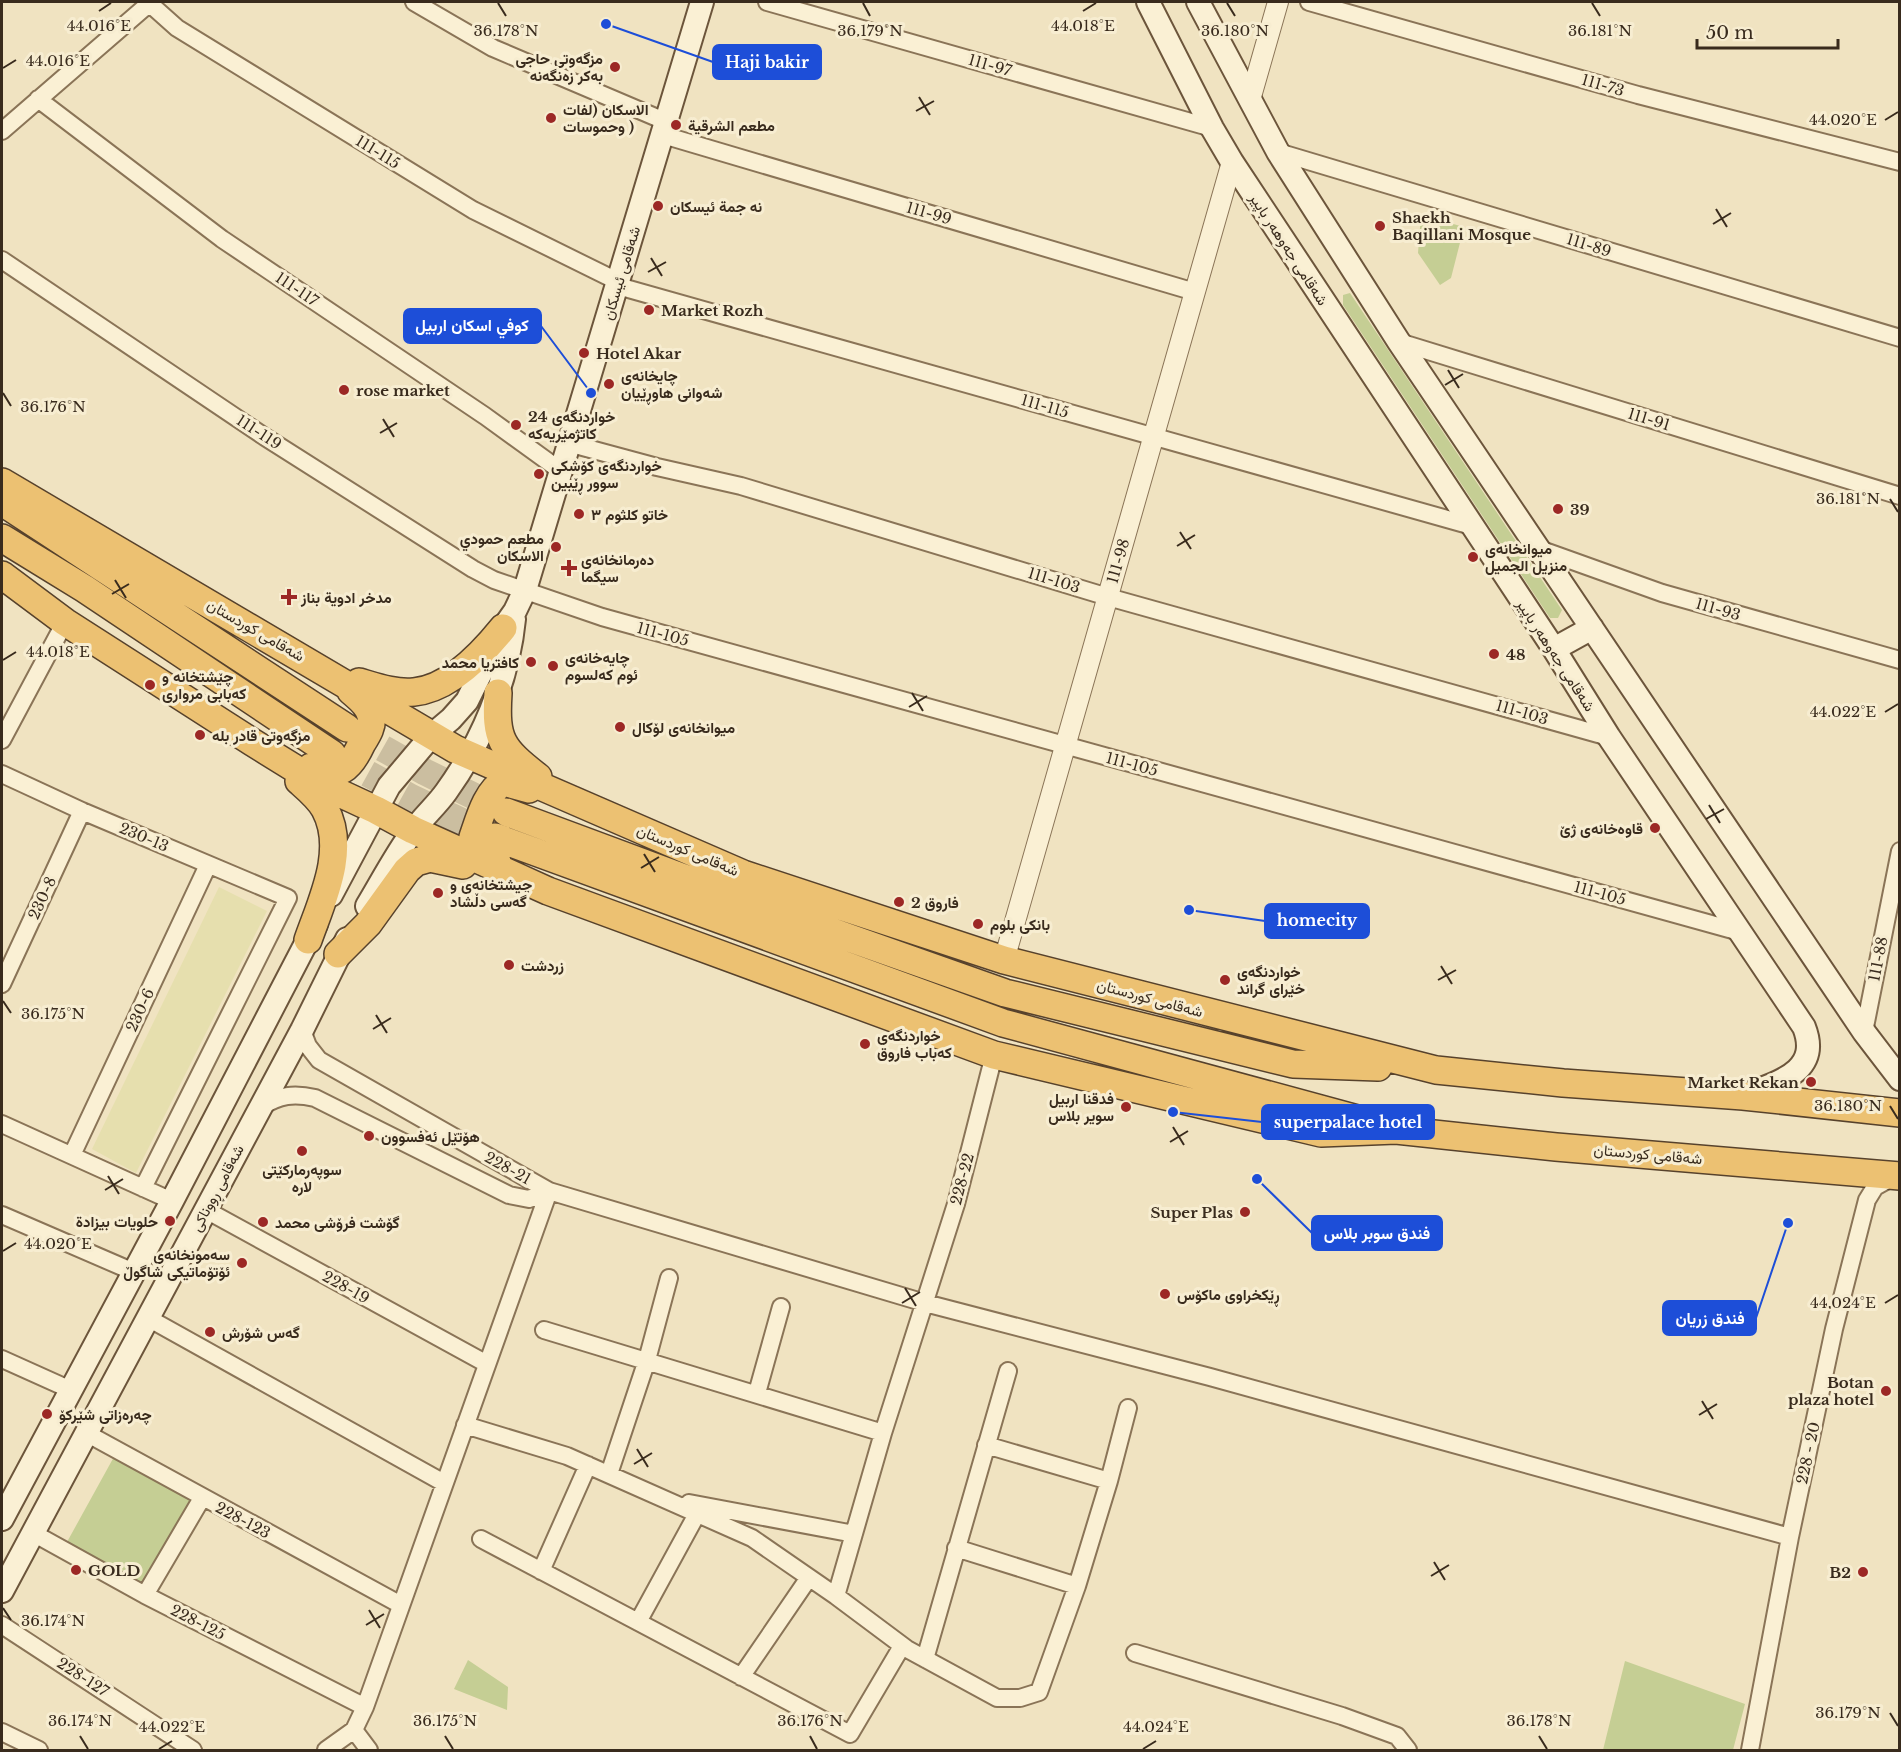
<svg xmlns="http://www.w3.org/2000/svg" width="1901" height="1752" font-family="'Libre Baskerville',Vazirmatn,serif">
  <style>
    .farmland { fill: #e6dfae }
    .green { fill: #c5ce94 }
    .lines { fill: none; stroke-linecap: round; stroke-linejoin: round }
    .trunk-tunnel { stroke: #cbbea0; stroke-width: 27; stroke-dasharray: 27 14; stroke-linecap: butt }
    .minor-casing { stroke: #8a7457; stroke-width: 20 }
    .tertiary-casing { stroke: #8a7457; stroke-width: 22 }
    .secondary-casing { stroke: #6c553b; stroke-width: 26 }
    .trunk-casing { stroke: #57422c; stroke-width: 30 }
    .minor { stroke: #faf0d4; stroke-width: 16 }
    .tertiary { stroke: #faf0d4; stroke-width: 20 }
    .secondary { stroke: #faf0d4; stroke-width: 22 }
    .trunk { stroke: #ecc172; stroke-width: 27 }
    .ticks { fill: none; stroke: #392b1d; stroke-width: 2 }
    .poi-dot { fill: #9c2825; stroke: #f7edd1; stroke-width: 2 }
    .labels { text-anchor: middle; dominant-baseline: central; stroke-width: 6; stroke-linejoin: round; paint-order: stroke }
    .poi-label { font-size: 15px; font-weight: bold; fill: #392b1d; stroke: #f7edd1; text-anchor: start }
    .street-label { font-size: 15px; fill: #392b1d; stroke: #f7edd1 }
    .ticks-label { font-size: 15px; text-anchor: middle; fill: #392b1d; stroke: #f7edd1; stroke-width: 6; stroke-linejoin: round; paint-order: stroke }
    .leader { fill: none; stroke: #1d4ed8; stroke-width: 2 }
    .callout-dot { fill: #1d4ed8; stroke: #f7edd1; stroke-width: 2 }
    .callout { fill: #1d4ed8; stroke: #1d4ed8; stroke-width: 2 }
    .callout-label { font-size: 16px; text-anchor: middle; font-weight: bold; fill: #fff }
  </style>
  <rect width="100%" height="100%" fill="#f0e3c1"/>
  <path class="farmland" d="M219 887 267 911 136 1173 92 1149Z"/>
  <path class="green" d="M1421 215 1464 227 1451 278 1440 285 1418 253Z
    M1350 293 1562 610 1558 618H1550L1343 305V295Z
    M115 1455 195 1503 144 1589 67 1542Z
    M468 1660 508 1687 507 1710 454 1689Z
    M1625 1661 1745 1704 1733 1750H1603Z"/>
  <g class="lines">
    <path class="trunk-tunnel" d="M347 728 425 772 506 812
      M332 754 412 798 495 837"/>
    <g class="minor-casing">
      <path id="minor" d="M414 2 493 48 667 122
        M767 2 1212 128
        M1309 2 1638 95 1900 162
        M149 3 177 28 473 210 619 282
        M38 99 222 239 485 416 561 471
        M2 131 151 2
        M663 135 1195 292
        M1278 152 1900 338
        M2 260 265 437 473 569 494 580 602 617 1740 932
        M618 286 1472 526
        M1399 342 1900 496
        M568 443 657 467 741 486 1108 597 1609 737
        M1539 549 1662 593 1900 660
        M2 740 65 622
        M2 774 82 811 288 898 143 1188
        M2 984 82 811
        M302 1030 308 1046 319 1060 549 1191 925 1303 1210 1377 1790 1537
        M1864 1032 1900 851
        M261 1107C279 1095 294 1093 315 1098L509 1195 529 1199 549 1191
        M2 1124 172 1201
        M72 1155 208 865
        M206 1210 487 1364
        M2 1215 134 1272
        M148 1318 444 1483
        M544 1330 883 1433
        M2 1359 71 1390
        M757 1393 781 1307
        M465 1425 567 1456 752 1538 836 1596 907 1649 997 1698H1020L1039 1692 1077 1586 1109 1481 986 1445
        M86 1433 401 1605
        M609 1474 647 1360 669 1278
        M1109 1481 1128 1408
        M689 1503 854 1534
        M33 1533 145 1595 365 1707
        M481 1539 850 1734 902 1646
        M956 1548 1077 1586
        M541 1571 588 1465
        M145 1595 202 1498
        M836 1596 883 1433 956 1204 994 1055
        M638 1622 697 1514
        M2 1625 193 1750
        M1135 1653 1342 1716 1397 1736 1408 1750
        M925 1659 1008 1371
        M741 1677 808 1579
        M354 1730 369 1750
        M2 1732 39 1750
        M326 1750 354 1730 365 1707 549 1191
        M1750 1750 1790 1537 1834 1329 1867 1200 1875 1187 1893 1177"/>
    </g>
    <g class="tertiary-casing">
      <path id="tertiary" d="M1250 100 1278 2
        M1004 960 1232 162"/>
    </g>
    <g class="secondary-casing">
      <path id="secondary" d="M1148 2 1212 128 1232 162 1554 649 1609 737 1804 1027C1822 1073 1775 1083 1743 1096
        M1198 2 1278 152 1399 342 1864 1032 1900 1079
        M1554 649 1592 628
        M331 895 389 786 432 735 451 719 467 701 503 628 515 611 525 590 702 2
        M367 906C382 881 396 854 413 831 423 817 436 806 446 792 482 742 508 681 514 619
        M2 1519 172 1201 316 924
        M2 1591 302 1030 347 939"/>
    </g>
    <g class="trunk-casing">
      <path id="trunk" d="M2 482 455 749 743 874 1004 960 1436 1070 1563 1083 1743 1096 1900 1113
        M2 502 347 728
        M2 538 85 589 332 754
        M2 575 65 622 252 742 320 784 376 810 413 830 548 891 994 1055 1321 1133 1396 1130 1556 1147 1900 1176
        M359 682C376 687 396 694 414 692 449 689 482 654 503 628
        M498 693C495 740 501 748 538 777
        M311 767C339 781 351 767 362 743 367 735 373 726 371 716 369 705 359 698 351 691
        M299 781C308 789 319 798 325 809 347 850 322 900 308 940
        M506 812 759 906 1005 993 1293 1064 1378 1067
        M495 837 1003 1023 1372 1123
        M497 862 479 851 473 837C479 820 487 790 504 782L529 789
        M338 954 368 924 407 870 416 862 430 858 463 865"/>
    </g>
    <use href="#minor" class="minor"/>
    <use href="#tertiary" class="tertiary"/>
    <use href="#secondary" class="secondary"/>
    <use href="#trunk" class="trunk"/>
  </g>
  <path class="ticks" d="M498 3 506 16M863 3 870 16M1227 3 1235 16M1592 3 1600 16M99 11 111 3M1083 11 1096 3M3 68 16 60M919 97 930 115M916 111 934 101M1885 120 1898 112M1716 209 1727 227M1713 224 1731 213M651 258 662 276M648 272 666 262M1448 370 1459 388M1445 385 1463 374M3 393 11 406M383 419 394 437M380 433 397 423M1890 499 1898 512M1180 532 1191 549M1177 546 1195 535M115 580 126 598M112 594 129 584M3 660 16 652M912 693 923 711M909 707 927 696M1885 712 1898 704M1709 805 1720 823M1706 819 1724 809M644 854 655 872M641 868 659 857M1441 966 1452 984M1438 980 1456 970M3 1001 11 1013M376 1015 387 1033M373 1029 391 1018M1890 1106 1898 1119M1173 1127 1184 1145M1170 1142 1188 1131M108 1176 119 1194M105 1190 123 1179M3 1251 16 1243M905 1288 916 1306M902 1303 920 1292M1885 1303 1898 1295M1702 1401 1713 1419M1699 1415 1717 1404M637 1449 648 1467M634 1464 652 1453M1434 1562 1445 1580M1431 1576 1449 1565M3 1608 11 1620M369 1610 380 1628M366 1625 384 1614M1890 1713 1898 1726M80 1736 88 1749M445 1736 453 1749M810 1736 817 1749M1539 1736 1547 1749M159 1749 172 1741M1143 1749 1156 1741"/>
  <g class="poi-dot">
    <circle cx="615" cy="67" r="6"/>
    <circle cx="551" cy="118" r="6"/>
    <circle cx="676" cy="125" r="6"/>
    <circle cx="658" cy="206" r="6"/>
    <circle cx="1380" cy="226" r="6"/>
    <circle cx="649" cy="310" r="6"/>
    <circle cx="584" cy="353" r="6"/>
    <circle cx="609" cy="384" r="6"/>
    <circle cx="344" cy="390" r="6"/>
    <circle cx="516" cy="425" r="6"/>
    <circle cx="539" cy="474" r="6"/>
    <circle cx="1558" cy="509" r="6"/>
    <circle cx="579" cy="514" r="6"/>
    <circle cx="556" cy="547" r="6"/>
    <circle cx="1473" cy="557" r="6"/>
    <path d="M566 559h6v6h6v6h-6v6h-6v-6h-6v-6h6z"/>
    <path d="M286 588h6v6h6v6h-6v6h-6v-6h-6v-6h6z"/>
    <circle cx="1494" cy="654" r="6"/>
    <circle cx="531" cy="662" r="6"/>
    <circle cx="553" cy="666" r="6"/>
    <circle cx="150" cy="685" r="6"/>
    <circle cx="620" cy="727" r="6"/>
    <circle cx="200" cy="735" r="6"/>
    <circle cx="1655" cy="828" r="6"/>
    <circle cx="438" cy="893" r="6"/>
    <circle cx="899" cy="902" r="6"/>
    <circle cx="978" cy="924" r="6"/>
    <circle cx="509" cy="965" r="6"/>
    <circle cx="1225" cy="980" r="6"/>
    <circle cx="865" cy="1044" r="6"/>
    <circle cx="1811" cy="1082" r="6"/>
    <circle cx="1126" cy="1107" r="6"/>
    <circle cx="369" cy="1136" r="6"/>
    <circle cx="302" cy="1151" r="6"/>
    <circle cx="1245" cy="1212" r="6"/>
    <circle cx="170" cy="1221" r="6"/>
    <circle cx="263" cy="1222" r="6"/>
    <circle cx="242" cy="1263" r="6"/>
    <circle cx="1165" cy="1294" r="6"/>
    <circle cx="210" cy="1332" r="6"/>
    <circle cx="1886" cy="1391" r="6"/>
    <circle cx="47" cy="1414" r="6"/>
    <circle cx="76" cy="1570" r="6"/>
    <circle cx="1863" cy="1572" r="6"/>
  </g>
  <g class="labels">
    <g class="poi-label">
      <text x="603" y="58" text-anchor="end">مزگەوتی حاجی<tspan x="603" dy="17">بەکر زەنگەنە</tspan></text>
      <text x="563" y="109">الاسكان (لفات<tspan x="563" dy="17">وحموسات )</tspan></text>
      <text x="688" y="125">مطعم الشرقية</text>
      <text x="670" y="206">نه جمة ئيسكان</text>
      <text x="1392" y="217">Shaekh<tspan x="1392" dy="17">Baqillani Mosque</tspan></text>
      <text x="661" y="310">Market Rozh</text>
      <text x="596" y="353">Hotel Akar</text>
      <text x="621" y="375">چایخانەی<tspan x="621" dy="17">شەوانی هاوڕێیان</tspan></text>
      <text x="356" y="390">rose market</text>
      <text x="528" y="416">خواردنگەی 24<tspan x="528" dy="17">کاتژمێریەکە</tspan></text>
      <text x="551" y="465">خواردنگەی کۆشکی<tspan x="551" dy="17">سوور ڕێبین</tspan></text>
      <text x="1570" y="509">39</text>
      <text x="591" y="514">خاتو کلثوم ٣</text>
      <text x="544" y="538" text-anchor="end">مطعم حمودي<tspan x="544" dy="17">الاسكان</tspan></text>
      <text x="1485" y="548">میوانخانەی<tspan x="1485" dy="17">منزیل الجمیل</tspan></text>
      <text x="581" y="559">دەرمانخانەی<tspan x="581" dy="17">سیگما</tspan></text>
      <text x="301" y="597">مدخر ادوية بناز</text>
      <text x="1506" y="654">48</text>
      <text x="565" y="657">چایەخانەی<tspan x="565" dy="17">ئوم کەلسوم</tspan></text>
      <text x="519" y="662" text-anchor="end">کافتریا محمد</text>
      <text x="162" y="676">چێشتخانە و<tspan x="162" dy="17">کەبابی مرواری</tspan></text>
      <text x="632" y="727">میوانخانەی لۆکال</text>
      <text x="212" y="735">مزگەوتی قادر بلە</text>
      <text x="1643" y="828" text-anchor="end">قاوەخانەی ژێ</text>
      <text x="450" y="884">چیشتخانەی و<tspan x="450" dy="17">گەسی دڵشاد</tspan></text>
      <text x="911" y="902">فاروق 2</text>
      <text x="990" y="924">بانکی بلوم</text>
      <text x="521" y="965">زردشت</text>
      <text x="1237" y="971">خواردنگەی<tspan x="1237" dy="17">خێرای گراند</tspan></text>
      <text x="877" y="1035">خواردنگەی<tspan x="877" dy="17">کەباب فاروق</tspan></text>
      <text x="1799" y="1082" text-anchor="end">Market Rekan</text>
      <text x="1114" y="1098" text-anchor="end">فدقنا اربيل<tspan x="1114" dy="17">سوير بلاس</tspan></text>
      <text x="381" y="1136">هۆتێل ئەفسوون</text>
      <text x="302" y="1169" text-anchor="middle">سوپەرمارکێتی<tspan x="302" dy="17">لارە</tspan></text>
      <text x="1233" y="1212" text-anchor="end">Super Plas</text>
      <text x="158" y="1221" text-anchor="end">حلويات بيزادة</text>
      <text x="275" y="1222">گۆشت فرۆشی محمد</text>
      <text x="230" y="1254" text-anchor="end">سەمونخانەی<tspan x="230" dy="17">ئۆتۆماتیکی شاگوڵ</tspan></text>
      <text x="1177" y="1294">ڕێکخراوی ماکۆس</text>
      <text x="222" y="1332">گەس شۆرش</text>
      <text x="1874" y="1382" text-anchor="end">Botan<tspan x="1874" dy="17">plaza hotel</tspan></text>
      <text x="59" y="1414">چەرەزاتی شێرکۆ</text>
      <text x="88" y="1570">GOLD</text>
      <text x="1851" y="1572" text-anchor="end">B2</text>
    </g>
    <g class="street-label">
      <text transform="translate(990 65) rotate(16)">111-97</text>
      <text transform="translate(1603 85) rotate(16)">111-73</text>
      <text transform="translate(378 152) rotate(32)">111-115</text>
      <text transform="translate(929 213) rotate(16)">111-99</text>
      <text transform="translate(1589 245) rotate(17)">111-89</text>
      <text transform="translate(1289 249) rotate(57)">شەقامی جەوهەر باپیر</text>
      <text transform="translate(621 273) rotate(-73)">شەقامی ئیسکان</text>
      <text transform="translate(297 289) rotate(34)">111-117</text>
      <text transform="translate(1045 406) rotate(16)">111-115</text>
      <text transform="translate(1649 419) rotate(17)">111-91</text>
      <text transform="translate(259 432) rotate(33)">111-119</text>
      <text transform="translate(1118 561) rotate(-74)">111-98</text>
      <text transform="translate(1054 580) rotate(17)">111-103</text>
      <text transform="translate(1718 609) rotate(16)">111-93</text>
      <text transform="translate(256 630) rotate(30)">شەقامی کوردستان</text>
      <text transform="translate(663 634) rotate(15)">111-105</text>
      <text transform="translate(1556 655) rotate(57)">شەقامی جەوهەر باپیر</text>
      <text transform="translate(1522 712) rotate(16)">111-103</text>
      <text transform="translate(1132 764) rotate(15)">111-105</text>
      <text transform="translate(144 837) rotate(23)">230-13</text>
      <text transform="translate(688 850) rotate(23)">شەقامی کوردستان</text>
      <text transform="translate(1600 893) rotate(15)">111-105</text>
      <text transform="translate(42 898) rotate(-65)">230-8</text>
      <text transform="translate(1878 959) rotate(-79)">111-88</text>
      <text transform="translate(1150 998) rotate(15)">شەقامی کوردستان</text>
      <text transform="translate(140 1010) rotate(-65)">230-6</text>
      <text transform="translate(1648 1154) rotate(5)">شەقامی کوردستان</text>
      <text transform="translate(508 1168) rotate(29)">228-21</text>
      <text transform="translate(962 1179) rotate(-75)">228-22</text>
      <text transform="translate(217 1188) rotate(-62)">شەقامی ڕووناکی</text>
      <text transform="translate(346 1287) rotate(29)">228-19</text>
      <text transform="translate(1808 1453) rotate(-78)">228 - 20</text>
      <text transform="translate(243 1520) rotate(28)">228-123</text>
      <text transform="translate(198 1622) rotate(27)">228-125</text>
      <text transform="translate(83 1677) rotate(33)">228-127</text>
    </g>
  </g>
  <g class="ticks-label">
    <text x="99" y="31">44.016°E</text>
    <text x="1083" y="31">44.018°E</text>
    <text x="506" y="36">36.178°N</text>
    <text x="870" y="36">36.179°N</text>
    <text x="1235" y="36">36.180°N</text>
    <text x="1600" y="36">36.181°N</text>
    <text x="58" y="66">44.016°E</text>
    <text x="1843" y="125">44.020°E</text>
    <text x="53" y="412">36.176°N</text>
    <text x="1848" y="504">36.181°N</text>
    <text x="58" y="657">44.018°E</text>
    <text x="1843" y="717">44.022°E</text>
    <text x="53" y="1019">36.175°N</text>
    <text x="1848" y="1111">36.180°N</text>
    <text x="58" y="1249">44.020°E</text>
    <text x="1843" y="1308">44.024°E</text>
    <text x="53" y="1626">36.174°N</text>
    <text x="1848" y="1718">36.179°N</text>
    <text x="80" y="1726">36.174°N</text>
    <text x="445" y="1726">36.175°N</text>
    <text x="810" y="1726">36.176°N</text>
    <text x="1539" y="1726">36.178°N</text>
    <text x="172" y="1732">44.022°E</text>
    <text x="1156" y="1732">44.024°E</text>
  </g>
  <path class="leader" d="M606 24L713 62M591 393L541 326M1189 910L1265 921M1173 1112L1262 1122M1257 1179L1312 1233M1788 1223L1756 1318"/>
  <g class="callout-dot">
    <circle cx="606" cy="24" r="6"/>
    <circle cx="591" cy="393" r="6"/>
    <circle cx="1189" cy="910" r="6"/>
    <circle cx="1173" cy="1112" r="6"/>
    <circle cx="1257" cy="1179" r="6"/>
    <circle cx="1788" cy="1223" r="6"/>
  </g>
  <g class="callout">
    <rect x="713" y="45" width="108" height="34" rx="6"/>
    <rect x="404" y="309" width="137" height="34" rx="6"/>
    <rect x="1265" y="904" width="104" height="34" rx="6"/>
    <rect x="1262" y="1105" width="172" height="34" rx="6"/>
    <rect x="1312" y="1216" width="130" height="34" rx="6"/>
    <rect x="1663" y="1301" width="93" height="34" rx="6"/>
  </g>
  <g class="callout-label">
    <text x="767" y="68">Haji bakir</text>
    <text x="472" y="331">كوفي اسكان اربيل</text>
    <text x="1317" y="926">homecity</text>
    <text x="1348" y="1128">superpalace hotel</text>
    <text x="1377" y="1239">فندق سوبر بلاس</text>
    <text x="1710" y="1324">فندق زريان</text>
  </g>
  <rect width="1901" height="1752" fill="none" stroke="#392b1d" stroke-width="6"/>
  <path d="M1697 39v9h141v-9" fill="none" stroke="#392b1d" stroke-width="3"/>
  <text x="1706" y="39" font-size="18" fill="#392b1d" stroke="#f7edd1" stroke-width="4.5" paint-order="stroke">50 m</text>
</svg>
